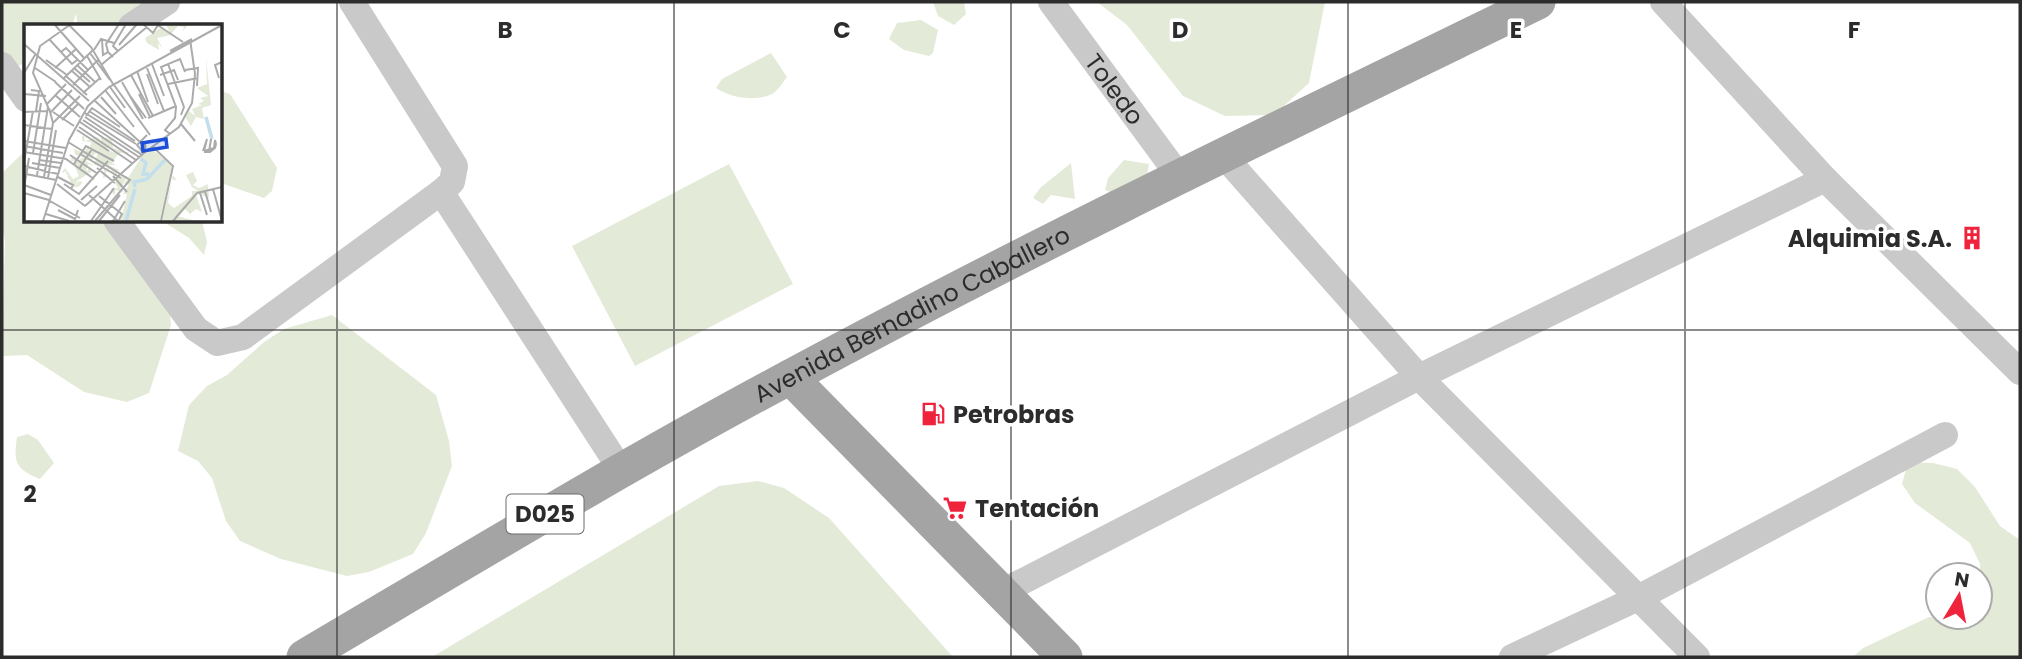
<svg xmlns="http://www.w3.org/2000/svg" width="2022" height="659" font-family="Poppins,sans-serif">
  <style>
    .green { fill: #e3ebd8 }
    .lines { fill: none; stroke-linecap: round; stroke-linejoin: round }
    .minor { stroke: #c9c9c9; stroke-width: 26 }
    .major { stroke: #a4a4a4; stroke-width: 35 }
    .grid { fill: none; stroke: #2c2c2c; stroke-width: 2; stroke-opacity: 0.55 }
    .labels { text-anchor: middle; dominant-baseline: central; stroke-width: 7; stroke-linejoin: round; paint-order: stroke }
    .shield { fill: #fff; stroke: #6b6b6b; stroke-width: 2 }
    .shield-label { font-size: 23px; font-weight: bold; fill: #2c2c2c }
    .street-label { font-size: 24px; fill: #2c2c2c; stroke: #fff }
    .poi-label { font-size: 24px; font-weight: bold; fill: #2c2c2c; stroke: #fff; text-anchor: start }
    .inset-river { fill: none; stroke: #c3deed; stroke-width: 3.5 }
    .inset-road { fill: none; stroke: #ababab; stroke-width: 2 }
    .view { fill: #1d4ed8; fill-opacity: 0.15; stroke: #1d4ed8; stroke-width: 3.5 }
    .inset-edge { fill: none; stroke: #2c2c2c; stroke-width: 3.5 }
    .grid-label { font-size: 23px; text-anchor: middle; font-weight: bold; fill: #2c2c2c; stroke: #fff; stroke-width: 7; stroke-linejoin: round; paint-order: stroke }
  </style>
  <rect width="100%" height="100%" fill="#fff"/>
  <path class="green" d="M2 2H145L150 26H78L76 14 72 26H26V62L2 75Z
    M933 2H964L966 14 954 25 938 16Z
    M1097 2H1325L1309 83 1274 115 1225 116 1183 96 1127 25Z
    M921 20 938 30 933 53 929 56 904 50 889 39 897 23Z
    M771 53 787 77C783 82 778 91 772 94 755 102 731 98 716 88L722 79Z
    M221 91 230 94 277 168 272 191 264 198 221 183Z
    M26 150V220L129 221 167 279 171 325 149 393 127 402 84 392 27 355 2 356 5 241 2 227V173Z
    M1124 160 1149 164 1147 175 1116 194 1105 190 1108 178Z
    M1071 163 1075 199 1051 195 1043 204 1033 198 1040 188Z
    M729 164 793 284 635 366 572 246Z
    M162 221H202L207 242 204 255 189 238Z
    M332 315 436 395 449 441 452 466 426 533 413 554 369 572 347 576 281 559 240 541 226 521 212 478 198 461 178 451 189 405 207 386 227 375 264 342 284 329Z
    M28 434 38 440 54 463 40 479C16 469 13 463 17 437Z
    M1908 462 1933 463 1957 469 1975 487 2000 526 2020 540V657H1853L1863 648 1929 617H1980V564L1970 543 1915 503 1902 484Z
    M758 481 784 488 829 518 953 657H432L719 486Z"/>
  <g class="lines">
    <g class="minor">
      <path id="s1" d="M1051 2 1179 176"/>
      <path d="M1663 2 1825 179 2020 372"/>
      <path d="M131 26 167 2"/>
      <path d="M2 65 26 99"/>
      <path d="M1223 155 1419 377 1697 657"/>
      <path d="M441 192 621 470"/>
      <path d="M116 220 196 329 217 343 243 337 441 192 452 182 455 166 352 2"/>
      <path d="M1000 593 1419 377 1825 179"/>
      <path d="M1512 657 1636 599 1945 435"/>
    </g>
    <g class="major">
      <path d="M790 377 1065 657"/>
      <path id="s2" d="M304 657C465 562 625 465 790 377 1036 244 1287 124 1538 2"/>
    </g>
  </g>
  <path class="grid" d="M337 2V657M674 2V657M1011 2V657M1348 2V657M1685 2V657M2 330H2020"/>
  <defs>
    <g id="building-bare" transform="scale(1.89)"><path d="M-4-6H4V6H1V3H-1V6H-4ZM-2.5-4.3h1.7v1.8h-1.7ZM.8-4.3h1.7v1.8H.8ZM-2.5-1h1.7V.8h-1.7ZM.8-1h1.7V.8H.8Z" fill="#ef233c" stroke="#fff" stroke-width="2.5" paint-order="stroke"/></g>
    <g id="fuel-bare" transform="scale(1.89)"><path d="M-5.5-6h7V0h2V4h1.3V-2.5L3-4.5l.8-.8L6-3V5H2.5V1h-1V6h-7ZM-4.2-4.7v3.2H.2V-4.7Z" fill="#ef233c" stroke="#fff" stroke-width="2.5" paint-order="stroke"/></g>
    <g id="supermarket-bare" transform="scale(1.89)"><path d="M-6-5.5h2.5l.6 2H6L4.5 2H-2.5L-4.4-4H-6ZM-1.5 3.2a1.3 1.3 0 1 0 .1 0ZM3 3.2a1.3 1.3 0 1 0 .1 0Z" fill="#ef233c" stroke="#fff" stroke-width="2.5" paint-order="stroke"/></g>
  </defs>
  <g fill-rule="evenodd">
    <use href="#building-bare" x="1972" y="238"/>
    <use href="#fuel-bare" x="933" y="414"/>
    <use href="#supermarket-bare" x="955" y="508"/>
  </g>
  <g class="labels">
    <rect class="shield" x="506.5" y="494.5" width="77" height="39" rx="5"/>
    <g class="shield-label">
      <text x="545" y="514">D025</text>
    </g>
    <g class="street-label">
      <text stroke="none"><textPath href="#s1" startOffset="108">Toledo</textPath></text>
      <text stroke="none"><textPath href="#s2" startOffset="698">Avenida Bernadino Caballero</textPath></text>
    </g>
    <g class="poi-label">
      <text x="1952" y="238" text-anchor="end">Alquimia S.A.</text>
      <text x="953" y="414">Petrobras</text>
      <text x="975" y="508">Tentación</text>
    </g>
  </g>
  <g transform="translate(24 24)">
    <rect width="198" height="198" fill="#fff"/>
    <path d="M142 0H165L159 7 160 3 154 2 147 10 137 4 147 11 133 14 139 25 134 19 135 26 123 19 121 14 137 4 134 1 146 9ZM182 33 187 81 178 84 180 95 172 93 167 102 161 93 165 87 171 92 168 85 178 81 174 80 180 77 176 74 184 72 173 64 183 60ZM58 112H60L61 117 73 113 69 120 74 113 77 118V113L88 115 89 124 106 129H95L86 123V122L82 125 94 130 88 139 92 141H84L95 146 91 153 104 152 96 165 100 168 91 166V170L90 171 89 170 87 165 94 164 91 159 96 155 85 160 90 152 86 144 81 150 85 152 79 154 80 144 82 145 85 143 70 141 74 128 68 132 69 137 61 136 70 142 64 140 62 147 67 144V148L53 157 52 163 54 157 59 158 54 163H50L43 152H45L43 151 42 149V147L39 149 38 148 41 144 49 155 55 152 50 140 54 137H47L48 132 54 136 63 132 51 131 50 125 60 129 65 121V127H74L66 123 67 118 58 117ZM119 116 124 123 118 127 127 124 148 142 136 197H97L103 170H99L105 161 100 160 118 132 112 126 119 125ZM169 148 173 157 169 161 175 164 184 160 185 174 171 168 178 188 172 185 166 190 161 185 153 192 172 197H138L149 151 153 157 148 155 144 179 150 184 168 172V167H174L168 163 162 151Z" fill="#e3ebd8"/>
    <path class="inset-river" d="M182 93 188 115M117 135 122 139 119 150H125M111 163 110 158 123 155 141 136M102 197 111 165"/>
    <path class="inset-road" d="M44 0 67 23 89 60M119 0 129 9 134 1M132 0 159 18M31 1 60 34M25 15 48 40 53 36M78 16 79 31 84 28 89 33M0 20 65 77M95 21 113 0M70 26 77 15 90 19M94 27 89 22 102 0M146 27 168 15M37 28 42 24 64 46M84 28 82 20 95 0M66 29 86 56M63 32 77 56M22 36 43 51M128 40 140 72M144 40 160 83 157 91M53 41 71 58M77 41 123 3M11 44 32 58M31 44 52 25M50 44 66 58M123 44 140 87M161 46 174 44 173 62M48 47 66 63M113 47 124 78M0 49 11 31M123 50 134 80M107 51 129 92M136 51 150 46 154 56M42 52 63 71M40 54 69 26M195 54 191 41 198 38M31 58 60 85M98 58 119 95M144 60 174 54M49 61 74 36M90 61 126 111M86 63 101 84M7 66 15 67 12 87M81 66 110 103M59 69 76 54M104 69 122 94M0 70 22 72M115 70 126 93M31 71 56 93M77 73 92 90M70 76 116 118 113 121 120 129 155 103 168 79 171 50 166 15M23 80 42 60M65 87 111 117M0 88 23 87M29 88 50 102M26 89 48 66M61 89 112 120M62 92 68 84 96 103M61 93 118 131M124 94 152 82M38 96 54 80M59 96 115 133M56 98 112 136M29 99 56 72M157 100 171 117M0 101 28 105M55 103 108 139M53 106 85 127M146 110 141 106 151 94 152 83 137 43 156 35 161 48M0 117 42 124M44 118 106 156 71 197M121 118V123L116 118 123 111M0 122 39 129M128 122 149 142 137 197M179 127 183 115 180 127M185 127 187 116V115L185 128M0 128 42 135 70 155M180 128H186L191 124 192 120 191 116 190 124 180 127M9 129 17 79M56 130 97 154M46 131 74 150M15 136 37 139M0 138 9 87M8 139 36 144M50 140 62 122 90 137M0 142 34 150M73 144 91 159M55 145 68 125M2 150 32 156M13 151 24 83 9 49 16 22 47 0M89 152 103 168M20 153 29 99 25 84M34 153 49 161 47 165M24 154 32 106M33 160 61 182M40 160 55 170 84 137M0 161 27 171M0 164 5 134M189 165 198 197M181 167 187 188M0 169 25 176M176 169 183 191M65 171 94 197M75 172 98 190 95 196M57 176 73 162M26 177 56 194M61 182 120 129M34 186 51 195 54 186M22 190 45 197M19 197 45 116 64 82 85 63 198 1M67 197 90 164M75 197 96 171M89 197 101 177M149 197 173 169 198 163"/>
    <path class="view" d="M142 115 143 123 119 127 118 119Z"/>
    <rect width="198" height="198" class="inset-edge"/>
  </g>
  <g class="grid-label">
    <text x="505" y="38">B</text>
    <text x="842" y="38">C</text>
    <text x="1180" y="38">D</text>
    <text x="1516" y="38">E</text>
    <text x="1854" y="38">F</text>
    <text x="30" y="502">2</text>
  </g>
  <rect width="2022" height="659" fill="none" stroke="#2c2c2c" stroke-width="7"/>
  <g transform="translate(1959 596) rotate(10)"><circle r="33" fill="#ffffff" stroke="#ababab" stroke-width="2"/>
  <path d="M0-5L12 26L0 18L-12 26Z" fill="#ef233c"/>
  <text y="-10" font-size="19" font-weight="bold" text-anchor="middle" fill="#2c2c2c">N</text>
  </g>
</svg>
